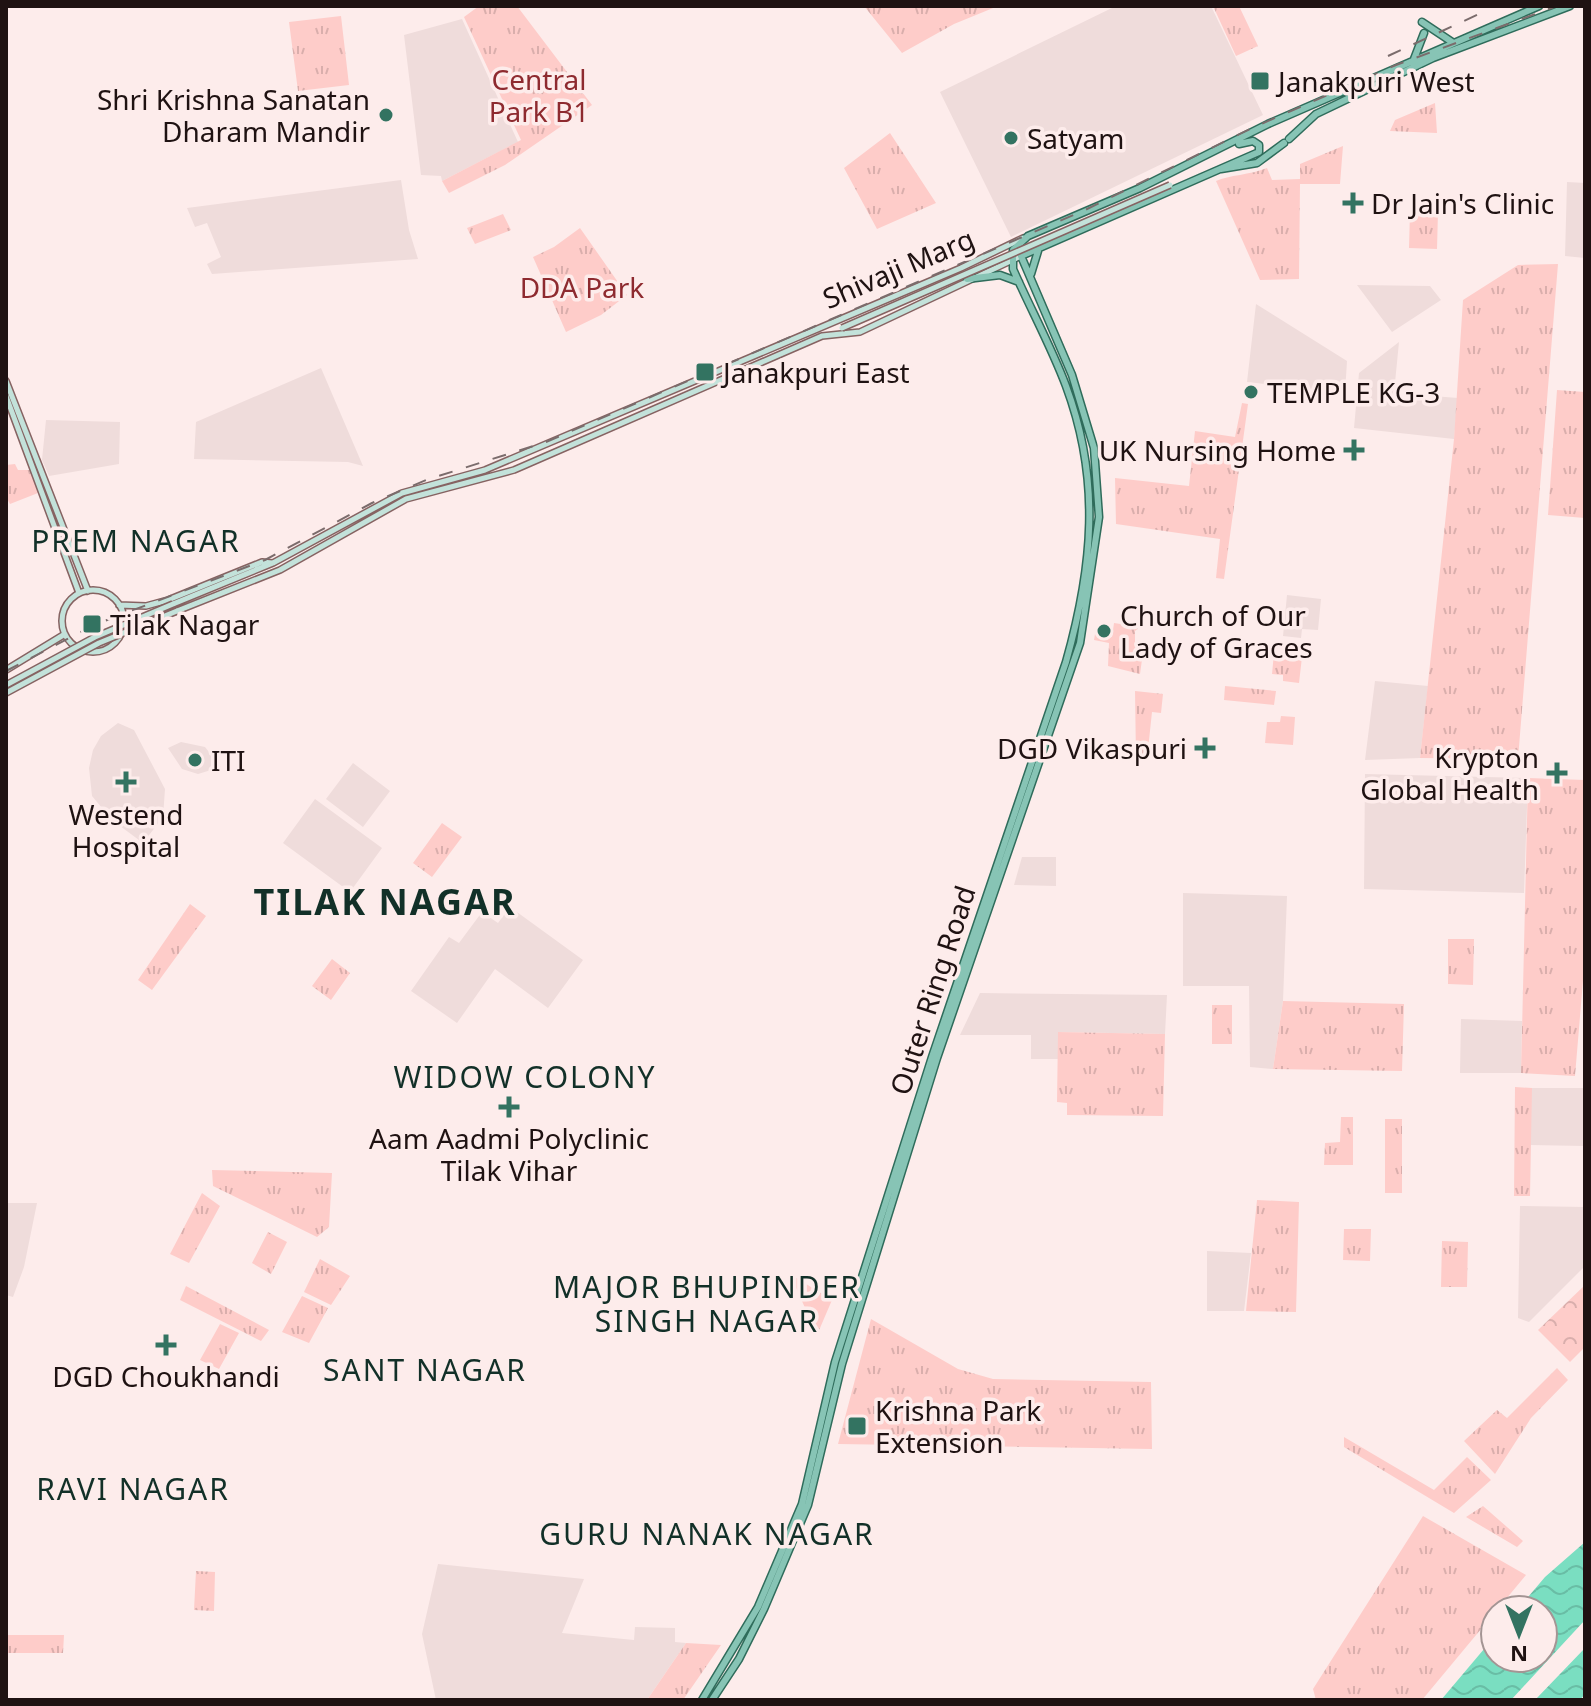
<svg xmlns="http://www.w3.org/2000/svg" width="1591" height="1706" font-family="'Noto Sans',sans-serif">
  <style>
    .built { fill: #efdcdb }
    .forest { fill: url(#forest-crowns) }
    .park { fill: url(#park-tufts) }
    .water { fill: url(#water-waves) }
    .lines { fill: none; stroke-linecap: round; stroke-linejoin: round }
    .secondary-casing { stroke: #866362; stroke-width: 8 }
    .primary-casing { stroke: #2f6c5b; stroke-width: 9 }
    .secondary { stroke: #c3e2da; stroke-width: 5 }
    .primary { stroke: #87c4b5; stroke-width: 6 }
    .rail { stroke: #7b6c6c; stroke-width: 2; stroke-dasharray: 14 14; stroke-linecap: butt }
    .secondary-bridge-casing { stroke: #866362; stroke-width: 8; stroke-linecap: butt }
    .secondary-bridge { stroke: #c3e2da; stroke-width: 5 }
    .poi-dot { fill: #337361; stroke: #fdeceb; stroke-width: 3 }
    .labels { text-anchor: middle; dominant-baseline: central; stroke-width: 7; stroke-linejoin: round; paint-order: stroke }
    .park-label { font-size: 28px; fill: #8e2a2f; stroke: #fdeceb }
    .poi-label { font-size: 28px; fill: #1f1212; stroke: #fdeceb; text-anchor: start }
    .street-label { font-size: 28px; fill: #1f1212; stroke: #fdeceb }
    .neighbourhood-label { font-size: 30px; letter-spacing: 2px; fill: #123028; stroke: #fdeceb }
    .district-label { font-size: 36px; font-weight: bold; letter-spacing: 2px; fill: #123028; stroke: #fdeceb }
  </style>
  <defs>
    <pattern id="forest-crowns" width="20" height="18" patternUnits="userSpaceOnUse" patternTransform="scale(2)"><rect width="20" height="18" fill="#feccc9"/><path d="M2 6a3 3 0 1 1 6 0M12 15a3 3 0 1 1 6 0" fill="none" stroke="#d9aeac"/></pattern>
    <pattern id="park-tufts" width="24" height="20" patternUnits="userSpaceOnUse" patternTransform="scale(2)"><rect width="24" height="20" fill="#feccc9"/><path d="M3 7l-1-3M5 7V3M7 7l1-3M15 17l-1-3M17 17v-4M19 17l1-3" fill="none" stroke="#d9aeac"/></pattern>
    <pattern id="water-waves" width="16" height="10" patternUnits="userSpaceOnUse" patternTransform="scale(2)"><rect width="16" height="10" fill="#7adec1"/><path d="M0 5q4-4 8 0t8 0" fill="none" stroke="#69bda5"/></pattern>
  </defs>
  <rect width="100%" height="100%" fill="#fdeceb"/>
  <path class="built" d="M1116 6H1211L1263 115 1011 237 940 92Z
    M462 19 518 142 442 181 441 176 421 175 404 35Z
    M401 180 409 230 418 259 212 274 207 264 221 257 207 223 195 227 187 208Z
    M1567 182 1585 183V258L1565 256Z
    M1357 285 1430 286 1441 300 1392 332Z
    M1256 304 1347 361 1345 393 1247 382Z
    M1399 342 1394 393 1458 398 1454 439 1354 428 1359 373Z
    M321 368 363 466 348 462 194 459 196 422Z
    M46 420 120 422 119 464 49 476 42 460Z
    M1287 595 1321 599 1318 630 1302 629 1301 638 1283 636Z
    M1375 681 1428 686 1420 758 1365 760Z
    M118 723 134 730 165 789 163 817 143 843 112 820 92 796 89 768 93 750 101 736Z
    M181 742 205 747 221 767 198 774 182 769 168 748Z
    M353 763 390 791 363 827 326 799Z
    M1365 774 1528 778 1524 893 1364 889Z
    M315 799 382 848 350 892 283 843Z
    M1022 857H1056V886L1014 885Z
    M1183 893 1287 896 1283 1001 1273 1069 1250 1067 1249 986H1183Z
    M510 907 583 960 548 1008 495 969 457 1023 411 991 449 937 459 943 482 912 498 923Z
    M980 993 1167 995 1165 1034 1059 1032 1058 1059H1031V1035H960Z
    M1461 1019 1522 1021 1521 1073H1460Z
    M1530 1088H1585V1146L1530 1145Z
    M6 1203H37L24 1267 13 1297 6 1295Z
    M1520 1206 1585 1207V1266L1529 1322 1518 1318Z
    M1207 1251 1251 1253 1244 1311H1207Z
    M438 1564 584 1579 562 1633 634 1640 635 1627 675 1628V1642L686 1643 647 1700H436L422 1634Z"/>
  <path class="forest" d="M1585 1285V1347L1570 1362 1538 1330Z"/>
  <path class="park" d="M479 6H517L592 105 505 165 449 193 442 181 521 140 464 17Z
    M864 6H998L954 24 902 53Z
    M1213 6H1239L1258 46 1236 56Z
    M341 16 349 85 298 91 289 22Z
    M1435 103 1437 133 1390 131 1395 120Z
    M890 133 936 203 877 229 844 168Z
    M1343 146 1340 184H1300L1299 279 1260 280 1216 181C1229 175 1250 175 1267 168L1272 180 1300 179V164Z
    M1410 211 1438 212 1437 249 1409 248Z
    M503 214 511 230 475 244 467 228Z
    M580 228 627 295 601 315 566 332 533 257 554 247Z
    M1558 264 1518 759 1420 758 1454 439 1463 300 1518 265Z
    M1557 390 1585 392V518L1548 515Z
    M1242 403 1248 404 1224 579 1216 578 1220 539 1116 524 1115 478 1189 486 1195 431 1235 437Z
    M15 464 18 470H30L38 493 10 504 6 497V465Z
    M1114 623 1140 627 1135 631V644L1144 645 1140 674 1108 666 1109 643 1094 640 1095 634 1112 637Z
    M1274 653 1302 657 1299 683 1283 681V675L1272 674Z
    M1225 686 1276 691 1274 705 1224 700Z
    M1135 691 1163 694 1161 713 1152 712 1147 759H1136Z
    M1281 716 1295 717 1293 745 1265 743 1267 722H1280Z
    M1528 778 1585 780V957L1575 1076 1521 1073Z
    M442 823 462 837 432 877 413 863Z
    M190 904 206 916 152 990 138 980Z
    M1448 939H1474L1473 985 1448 984Z
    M332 959 350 973 331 1000 312 986Z
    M1283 1001 1404 1004 1402 1071 1273 1069Z
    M1212 1005H1232V1044H1212Z
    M1058 1032 1165 1034 1163 1116 1067 1115V1103L1057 1102Z
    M1515 1087 1532 1088 1530 1196H1514Z
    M1341 1117H1353V1165H1324L1325 1143 1340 1142Z
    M1385 1119H1402V1193H1385Z
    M212 1170 332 1173 329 1227 317 1237 213 1186Z
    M202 1193 220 1206 189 1263 170 1254Z
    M1257 1200 1299 1202 1296 1312 1246 1311Z
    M1344 1229H1371L1370 1261 1343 1260Z
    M268 1232 287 1242 271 1274 252 1263Z
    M1442 1241 1468 1242 1467 1287H1441Z
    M320 1259 350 1276 331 1305 304 1292Z
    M790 1274 832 1300 817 1335Z
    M186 1286 269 1330 261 1341 180 1300Z
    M302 1296 328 1308 309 1343 282 1332Z
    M871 1319 958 1369 993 1379 1151 1382 1152 1449 838 1444Z
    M220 1324 239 1333 219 1369 200 1360Z
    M1557 1368 1568 1380 1531 1418 1495 1474 1464 1441 1497 1410 1507 1418Z
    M1344 1437 1434 1490 1467 1457 1491 1480 1454 1513 1344 1447Z
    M1483 1506 1523 1541 1517 1547 1466 1517Z
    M1423 1516 1526 1575 1422 1700H1316L1313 1689Z
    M196 1571 215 1572 214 1611 194 1610Z
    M6 1635H64L63 1653H6Z
    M686 1643 721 1645 683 1700H647Z"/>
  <path class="water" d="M1585 1542V1620L1511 1700H1441L1495 1636V1658H1543V1610H1517L1545 1577Z
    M1585 1648V1694L1580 1700H1535Z"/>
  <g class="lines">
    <g class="secondary-casing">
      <path id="secondary" d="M6 381 88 591
        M6 396 79 593
        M62 621a31 31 0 1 1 62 0a31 31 0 1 1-62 0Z
        M173 604 273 563 402 493 485 470 961 268 1023 238
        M119 605 146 606 168 600 262 562 272 563
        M177 611 280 570 406 499 514 470 822 336 860 332 1021 256
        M6 670 65 634"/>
    </g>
    <g class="primary-casing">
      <path id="primary" d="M1422 22 1452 42
        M1414 59 1424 33
        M1289 139 1316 114 1433 58 1570 6
        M1221 169 1257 163 1284 143
        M1031 274 1038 251
        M967 279 1000 275 1019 282
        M702 1700 758 1607 802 1504 835 1362 932 1057 1066 662C1093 566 1101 480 1066 386 1051 346 1030 308 1013 269V250L1028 236 1140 188 1268 124 1539 6
        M712 1700 739 1659 764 1609 808 1505 842 1364 937 1058 1080 643 1099 517 1094 448 1072 375 1021 256 1259 152V145L1253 141 1239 144"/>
    </g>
    <use href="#secondary" class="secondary"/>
    <use href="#primary" class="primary"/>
    <path class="rail" d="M1388 56 1479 14
      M6 671 94 625 265 560 372 503 426 480 546 442 1085 210 1252 128 1396 65 1557 6"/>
    <g class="secondary-bridge-casing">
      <path id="secondary-bridge" d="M842 328 1170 185
        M6 685 95 637 173 604
        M6 693 99 643 177 611"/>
    </g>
    <use href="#secondary-bridge" class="secondary-bridge"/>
  </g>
  <g class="poi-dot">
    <rect x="1250" y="71" width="20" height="20" rx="4"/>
    <circle cx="386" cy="115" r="8"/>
    <circle cx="1011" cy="138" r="8"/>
    <path d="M1349 191h8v8h8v8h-8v8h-8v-8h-8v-8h8z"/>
    <rect x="695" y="362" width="20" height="20" rx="4"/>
    <circle cx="1251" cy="392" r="8"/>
    <path d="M1350 438h8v8h8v8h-8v8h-8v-8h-8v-8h8z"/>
    <rect x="82" y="614" width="20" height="20" rx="4"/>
    <circle cx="1104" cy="631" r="8"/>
    <path d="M1201 736h8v8h8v8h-8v8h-8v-8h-8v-8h8z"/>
    <circle cx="195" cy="760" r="8"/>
    <path d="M1553 761h8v8h8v8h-8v8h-8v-8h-8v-8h8z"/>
    <path d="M122 770h8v8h8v8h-8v8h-8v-8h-8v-8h8z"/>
    <path d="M505 1095h8v8h8v8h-8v8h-8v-8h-8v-8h8z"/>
    <path d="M162 1333h8v8h8v8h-8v8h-8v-8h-8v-8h8z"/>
    <rect x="847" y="1416" width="20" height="20" rx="4"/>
  </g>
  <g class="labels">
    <g class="park-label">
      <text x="539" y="79">Central<tspan x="539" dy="32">Park B1</tspan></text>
      <text x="582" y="287">DDA Park</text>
    </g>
    <g class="poi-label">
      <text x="1278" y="81">Janakpuri West</text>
      <text x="370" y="99" text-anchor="end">Shri Krishna Sanatan<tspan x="370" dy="32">Dharam Mandir</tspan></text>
      <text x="1027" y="138">Satyam</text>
      <text x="1371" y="203">Dr Jain's Clinic</text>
      <text x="723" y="372">Janakpuri East</text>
      <text x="1267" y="392">TEMPLE KG-3</text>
      <text x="1336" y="450" text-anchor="end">UK Nursing Home</text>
      <text x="1120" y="615">Church of Our<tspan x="1120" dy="32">Lady of Graces</tspan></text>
      <text x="110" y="624">Tilak Nagar</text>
      <text x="1187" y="748" text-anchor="end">DGD Vikaspuri</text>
      <text x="1539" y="757" text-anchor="end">Krypton<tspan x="1539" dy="32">Global Health</tspan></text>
      <text x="211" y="760">ITI</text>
      <text x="126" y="814" text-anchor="middle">Westend<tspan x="126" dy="32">Hospital</tspan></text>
      <text x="509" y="1138" text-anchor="middle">Aam Aadmi Polyclinic<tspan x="509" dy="32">Tilak Vihar</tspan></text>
      <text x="166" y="1376" text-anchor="middle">DGD Choukhandi</text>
      <text x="875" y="1410">Krishna Park<tspan x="875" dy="32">Extension</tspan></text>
    </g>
    <g class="street-label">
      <text transform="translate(898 268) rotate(-23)">Shivaji Marg</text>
      <text transform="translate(932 990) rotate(-72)">Outer Ring Road</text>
    </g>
    <g class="neighbourhood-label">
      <text x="136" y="540">PREM NAGAR</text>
      <text x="525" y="1076">WIDOW COLONY</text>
      <text x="707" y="1286">MAJOR BHUPINDER<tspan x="707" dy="34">SINGH NAGAR</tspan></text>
      <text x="425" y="1369">SANT NAGAR</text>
      <text x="133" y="1488">RAVI NAGAR</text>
      <text x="707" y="1533">GURU NANAK NAGAR</text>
    </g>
    <g class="district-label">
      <text x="385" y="901">TILAK NAGAR</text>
    </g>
  </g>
  <rect width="1591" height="1706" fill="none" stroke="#1f1212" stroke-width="16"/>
  <g transform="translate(1519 1634) rotate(180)"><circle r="38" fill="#fdeceb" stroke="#a49594" stroke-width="2"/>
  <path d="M0-6L14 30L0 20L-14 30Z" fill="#337361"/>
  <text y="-12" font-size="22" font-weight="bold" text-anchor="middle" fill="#1f1212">N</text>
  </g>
</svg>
